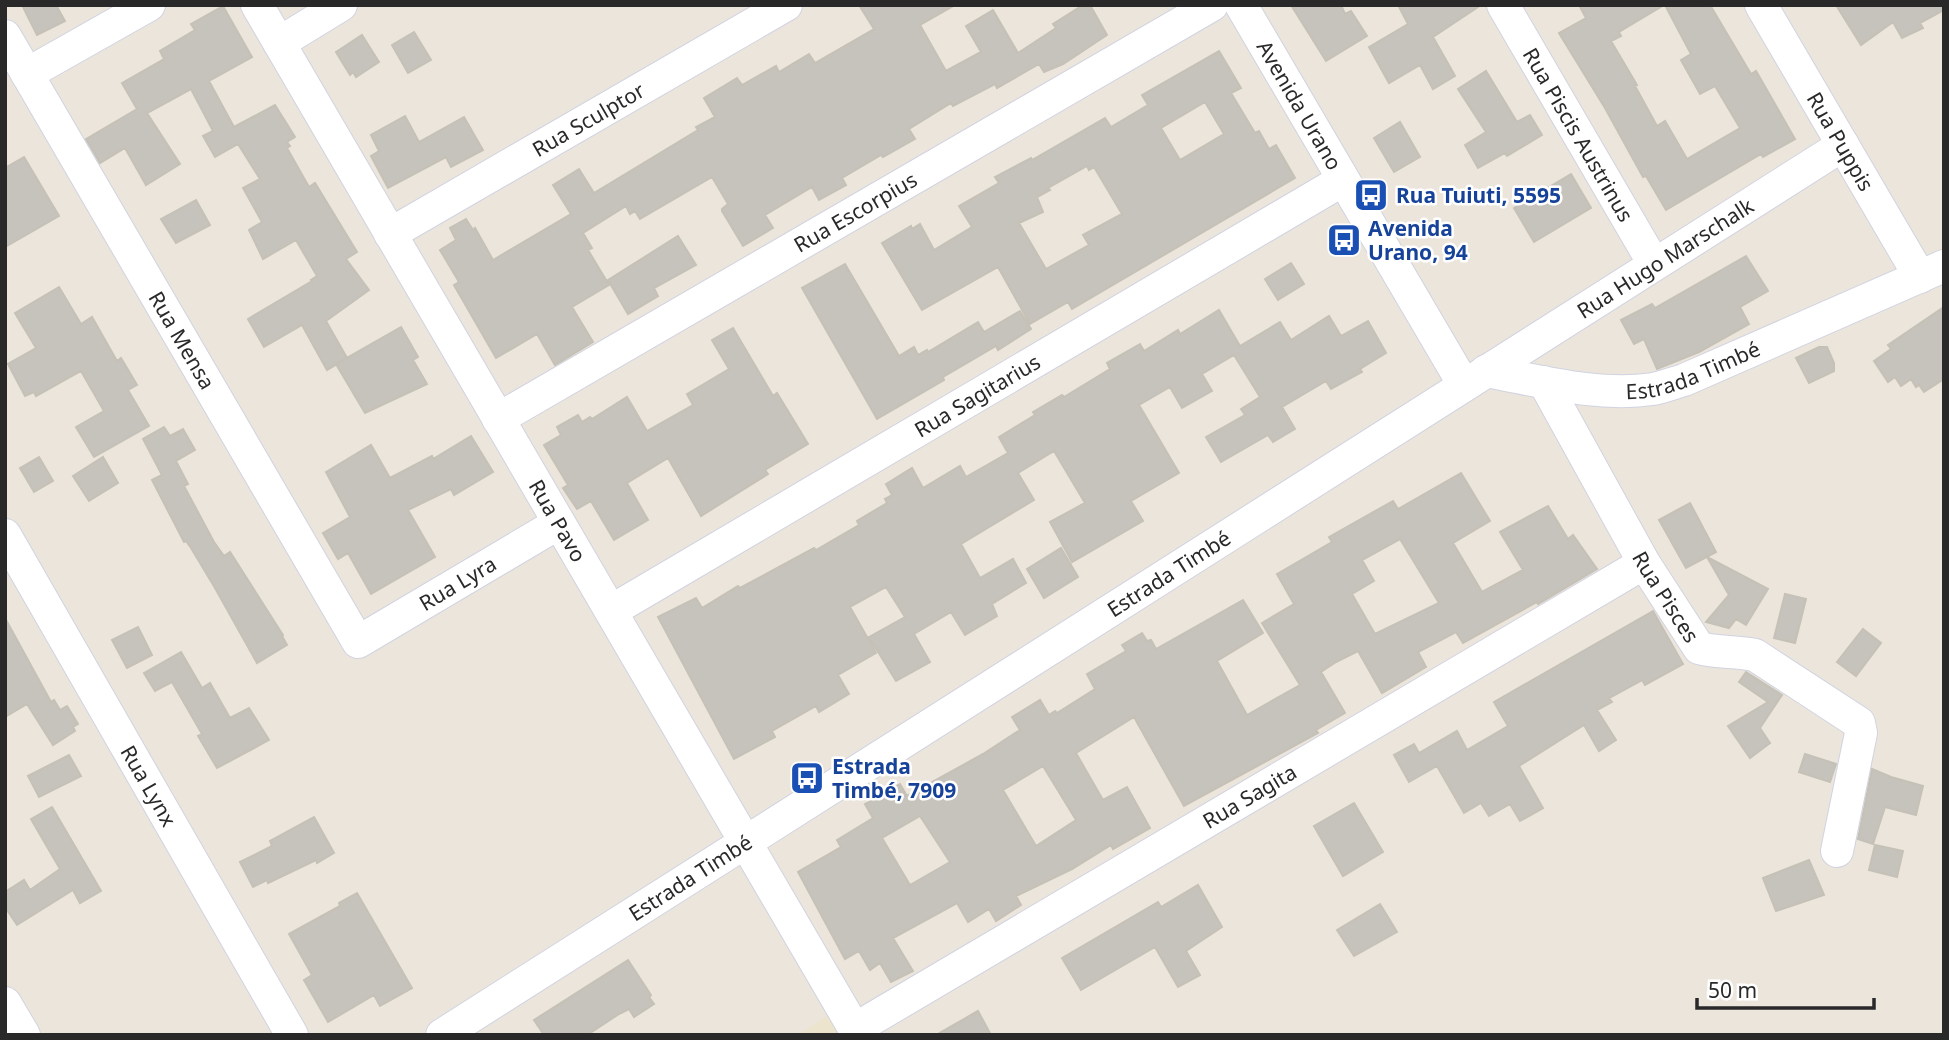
<svg xmlns="http://www.w3.org/2000/svg" width="1949" height="1040" font-family="'Noto Sans',sans-serif">
  <style>
    .education { fill: #ece4cc }
    .building { fill: #c6c2bc; stroke: #c6c1b6; stroke-width: 2; fill-rule: evenodd }
    .lines { fill: none; stroke-linecap: round; stroke-linejoin: round }
    .minor-casing { stroke: #d1d3e1; stroke-width: 34 }
    .minor { stroke: #fff; stroke-width: 32 }
    .labels { text-anchor: middle; dominant-baseline: central; stroke-width: 5; stroke-linejoin: round; paint-order: stroke }
    .street-label { font-size: 21px; fill: #292929; stroke: #fff }
    .transit-label { font-size: 21px; font-weight: bold; fill: #164399; stroke: #fff; text-anchor: start }
  </style>
  <rect width="100%" height="100%" fill="#ebe5dc"/>
  <path class="education" d="M829 1015 841 1035H798Z"/>
  <path class="building" d="M22 5H56L65 21 37 35Z
    M859 5H955L920 25 946 71 981 52 966 26 993 10 1018 53 1056 28 1053 24 1083 5H1090L1107 35 1063 64 1044 72 1039 64 997 88 995 84 953 106 951 103 909 129 915 139 883 157 881 155 842 178 846 185 819 200 812 187 765 215 773 228 743 246 722 211V209L728 204 712 177 640 219 635 211 630 214 626 206 583 233 592 248 588 250 609 285 572 307 593 342 555 365 537 334 496 358 454 285 459 282 440 250 456 240 450 228 466 219 473 230 475 228 493 260 571 214 553 185 579 169 594 193 698 130 696 127 715 117 704 98 737 78 742 85 776 66 779 72 809 54 815 63 874 29Z
    M1291 5H1341L1345 14 1351 11 1367 36 1326 61Z
    M1398 5H1481L1433 37 1455 76 1433 89 1420 65 1389 83 1369 47 1408 24Z
    M1579 5H1664L1619 32 1621 36 1611 41 1637 85 1635 86 1657 126 1665 121 1687 159 1740 128 1715 86 1700 94 1681 60 1691 54 1665 5H1710L1751 74 1756 71 1795 139 1763 157 1761 154 1666 210 1646 176 1643 177 1605 108 1559 33 1586 18Z
    M1836 5H1944V10L1920 23 1923 28 1902 38 1893 22 1861 45Z
    M223 6 252 57 209 81 234 127 275 105 295 137 287 142 290 146 287 148 309 187 315 183 357 252 346 259 369 290 326 321 347 358 327 370 302 325 264 347 248 319 312 281 311 280 317 276 296 240 263 259 249 230 262 222 243 188 260 179 238 144 215 157 203 136 213 131 191 89 147 113 180 164 146 185 125 148 100 163 86 139 137 109 122 83 164 59 160 51 195 30 191 24Z
    M414 32 431 60 408 73 392 45Z
    M362 35 379 62 356 77 353 72 350 75 336 52Z
    M1219 51 1241 88 1231 93 1255 133 1259 131 1269 149 1276 145 1295 178 1072 309 1068 302 1030 324 998 267 922 310 882 243 911 226 912 229 920 224 934 250 972 227 959 206 999 183 995 177 1031 158 1032 160 1105 118 1111 127 1148 105 1142 95ZM1205 102 1224 134 1180 160 1161 128ZM1087 166 1089 170 1094 167 1122 214 1083 235 1089 245 1046 269 1019 223 1043 212 1037 197 1050 190 1048 188Z
    M1486 71 1517 122 1530 115 1542 135 1507 156 1505 153 1478 168 1465 145 1486 132 1458 89Z
    M405 116 419 142 464 117 483 150 451 167 446 157 388 188 371 156 379 151 371 135Z
    M1400 122 1420 157 1394 172 1374 138Z
    M24 157 59 216 5 247V168Z
    M1571 174 1591 208 1534 242 1514 208Z
    M196 200 210 225 176 243 161 219Z
    M678 236 696 265 654 288 658 296 628 314 608 280Z
    M1746 256 1768 291 1740 307 1749 324 1699 352 1657 369 1644 339 1634 344 1621 320 1652 304 1655 308Z
    M1291 263 1304 284 1278 300 1265 279Z
    M845 264 899 356 914 347 918 355 927 350 928 352 978 322 984 332 1020 311 1031 329 998 350 996 346 943 377 944 380 877 419 802 288Z
    M59 287 81 324 92 317 117 361 121 358 137 385 128 390 149 426 94 457 76 427 104 411 81 371 36 396 34 392 25 396 8 364 36 348 15 313Z
    M1944 307V379L1924 392 1919 385 1916 387 1911 379 1901 386 1895 377 1888 382 1874 361 1891 349 1888 345Z
    M1219 310 1240 346 1280 322 1291 340 1329 316 1341 336 1368 321 1386 353 1360 369 1362 372 1331 389 1326 381 1282 407 1295 429 1273 442 1268 435 1221 462 1206 437 1245 415 1241 409 1260 397 1234 355 1202 374 1212 391 1182 408 1170 387 1139 405 1179 473 1131 501 1143 521 1072 562 1050 522 1085 503 1054 451 1018 473 1034 500 961 544 980 578 1013 559 1026 583 992 604 997 616 965 635 951 612 914 634 930 662 896 681 869 637 905 617 886 587 850 607 876 653 838 675 849 694 819 712 816 706 772 731 775 737 734 759 658 617 696 598 702 608 738 586 740 588 814 548 816 550 859 525 857 521 887 503 885 499 892 495 886 484 912 468 923 488 960 466 966 477 1008 453 999 437 1035 415 1033 412 1062 395 1064 397 1110 369 1107 363 1140 344 1144 351 1178 330 1180 334Z
    M401 327 418 357 413 360 427 384 365 413 336 364Z
    M733 328 773 396 777 393 808 444 765 470 768 474 701 516 668 458 627 483 648 520 614 540 591 501 577 509 563 488 568 485 544 445 561 435 557 427 578 415 582 422 590 417 592 419 627 397 647 431 693 405 687 394 729 369 712 340Z
    M1819 347H1827L1834 363V371L1809 383 1796 358Z
    M164 427 170 436 183 429 195 450 176 461 188 484 184 486 214 542 224 556 230 552 283 635 282 636 287 645 257 663 215 588 191 548 186 541 184 542 152 480 162 475 143 439Z
    M471 436 493 472 454 495 451 489 408 510 435 557 371 594 348 553 338 559 323 533 350 517 326 472 371 445 390 478 432 456 433 459Z
    M39 457 53 481 34 492 20 468Z
    M103 457 118 483 89 501 73 476Z
    M1461 473 1490 521 1453 543 1482 592 1523 570 1500 532 1548 506 1568 539 1573 535 1597 569 1538 604 1537 602 1463 643 1456 632 1418 652 1426 667 1382 693 1358 651 1336 662 1321 672 1345 713 1316 730 1318 733 1184 806 1134 717 1076 753 1103 800 1127 787 1150 828 1113 849 1111 845 1072 869 1016 896 1021 905 996 921 989 909 968 922 957 903 893 938 913 971 891 982 880 963 870 970 859 951 845 959 798 872 841 847 837 840 873 818 865 804 900 784 907 796 983 754 1020 730 1012 717 1040 700 1049 715 1055 711 1057 713 1095 689 1087 674 1126 651 1122 645 1142 633 1147 641 1151 640 1156 649 1243 600 1263 633 1217 661 1247 715 1300 685 1262 623 1294 604 1277 574 1332 542 1329 537 1393 501 1398 509ZM1400 539 1439 603 1375 634 1352 594 1374 581 1362 560ZM1043 766 1076 820 1036 846 1003 790ZM920 816 950 862 910 885 882 838Z
    M1690 503 1716 552 1686 568 1659 520Z
    M1061 548 1078 577 1044 598 1027 569Z
    M1707 557 1768 589 1746 625 1736 619 1729 628 1706 622 1729 595Z
    M1785 594 1806 599 1795 643 1774 638Z
    M1653 611 1683 664 1645 685 1642 680 1609 698 1612 702 1597 710 1616 740 1599 751 1584 725 1519 766 1543 808 1520 821 1510 804 1489 816 1481 803 1464 813 1437 766 1409 782 1394 755 1414 744 1419 753 1457 731 1467 750 1508 726 1494 702Z
    M5 618 51 702 54 700 60 710 67 706 78 724 73 727 75 731 53 745 27 704 5 717Z
    M138 627 152 655 127 668 112 640Z
    M1863 629 1881 643 1856 676 1837 662Z
    M181 652 202 688 210 683 230 718 249 708 269 740 217 768 198 736 202 734 172 682 155 691 144 673Z
    M1746 672 1782 695 1760 728 1770 743 1750 758 1728 726 1768 702 1739 682Z
    M1805 754 1836 764 1830 782 1799 772Z
    M69 755 81 776 39 797 28 776Z
    M1872 769 1891 777 1923 786 1916 815 1885 807 1873 844 1858 839Z
    M1354 803 1383 852 1343 876 1314 826Z
    M52 807 101 891 80 903 73 890 17 925 5 907V892L24 880 30 890 60 869 31 819Z
    M314 817 334 853 317 863 316 860 268 883 267 880 253 887 240 862 272 846 270 841Z
    M1875 845 1903 851 1897 877 1869 870Z
    M1809 860 1824 895 1776 911 1763 878Z
    M1198 885 1222 927 1186 951 1200 975 1178 987 1155 947 1081 990 1062 958 1158 902 1161 907Z
    M357 893 412 988 380 1006 374 995 328 1022 304 980 312 975 289 934 340 906 339 903Z
    M1380 904 1397 932 1354 956 1337 930Z
    M628 960 651 995 649 997 654 1004 634 1017 629 1009 619 1014 587 1035H544L534 1020Z
    M978 1011 991 1035H936Z"/>
  <g class="lines">
    <g class="minor-casing">
      <g id="minor">
        <path id="s1" d="M257 5 858 1035"/>
        <path id="s2" d="M1241 5 1464 385"/>
        <path id="s3" d="M1503 5 1654 264"/>
        <path id="s4" d="M1761 5 1920 277"/>
        <path id="s5" d="M5 36 358 642 559 523"/>
        <path d="M279 43 341 5"/>
        <path d="M27 74 149 5"/>
        <path id="s6" d="M390 234 786 5"/>
        <path id="s7" d="M1486 371C1540 381 1598 397 1653 389 1663 387 1674 383 1684 380L1944 266"/>
        <path id="s8" d="M1544 382 1644 563 1699 648C1717 653 1736 651 1755 655L1859 723 1861 733 1837 851"/>
        <path id="s9" d="M498 419 1212 5"/>
        <path id="s10" d="M5 535 292 1035"/>
        <path id="s11" d="M611 611 1343 180"/>
        <path d="M5 1003 24 1035"/>
        <path id="s12" d="M855 1029 1644 563"/>
        <path id="s13" d="M442 1035 1843 145"/>
      </g>
    </g>
    <use href="#minor" class="minor"/>
  </g>
  <defs>
    <g id="bus-square" transform="scale(1.75)"><rect x="-9" y="-9" width="18" height="18" rx="4" fill="#1a4fb4" stroke="#fff"/><path d="M-5-6H5V4H4V6H2V4H-2V6H-4V4H-5ZM-3.5-4V0h7V-4ZM-3.5 1.2v1.5H-2V1.2ZM2 1.2v1.5H3.5V1.2Z" fill="#fff"/></g>
  </defs>
  <g fill-rule="evenodd">
    <use href="#bus-square" x="1371" y="195"/>
    <use href="#bus-square" x="1344" y="240"/>
    <use href="#bus-square" x="807" y="778"/>
  </g>
  <g class="labels">
    <g class="street-label">
      <text stroke="none"><textPath href="#s2" startOffset="116">Avenida Urano</textPath></text>
      <text stroke="none"><textPath href="#s6" startOffset="229">Rua Sculptor</textPath></text>
      <text stroke="none"><textPath href="#s3" startOffset="150">Rua Piscis Austrinus</textPath></text>
      <text stroke="none"><textPath href="#s4" startOffset="158">Rua Puppis</textPath></text>
      <text stroke="none"><textPath href="#s9" startOffset="413">Rua Escorpius</textPath></text>
      <text stroke="none"><textPath href="#s13" startOffset="1449">Rua Hugo Marschalk</textPath></text>
      <text stroke="none"><textPath href="#s5" startOffset="352">Rua Mensa</textPath></text>
      <text stroke="none"><textPath href="#s7" startOffset="212">Estrada Timbé</textPath></text>
      <text stroke="none"><textPath href="#s11" startOffset="425">Rua Sagitarius</textPath></text>
      <text stroke="none"><textPath href="#s1" startOffset="597">Rua Pavo</textPath></text>
      <text stroke="none"><textPath href="#s13" startOffset="861">Estrada Timbé</textPath></text>
      <text stroke="none"><textPath href="#s5" startOffset="817">Rua Lyra</textPath></text>
      <text stroke="none"><textPath href="#s8" startOffset="247">Rua Pisces</textPath></text>
      <text stroke="none"><textPath href="#s10" startOffset="289">Rua Lynx</textPath></text>
      <text stroke="none"><textPath href="#s12" startOffset="458">Rua Sagita</textPath></text>
      <text stroke="none"><textPath href="#s13" startOffset="294">Estrada Timbé</textPath></text>
    </g>
    <g class="transit-label">
      <text x="1396" y="195">Rua Tuiuti, 5595</text>
      <text x="1368" y="228">Avenida<tspan x="1368" dy="24">Urano, 94</tspan></text>
      <text x="832" y="766">Estrada<tspan x="832" dy="24">Timbé, 7909</tspan></text>
    </g>
  </g>
  <rect width="1949" height="1040" fill="none" stroke="#292929" stroke-width="14"/>
  <path d="M1697 998v10h177v-10" fill="none" stroke="#292929" stroke-width="3.5"/>
  <text x="1708" y="998" font-size="21" fill="#292929" stroke="#ffffff" stroke-width="5" paint-order="stroke">50 m</text>
</svg>
